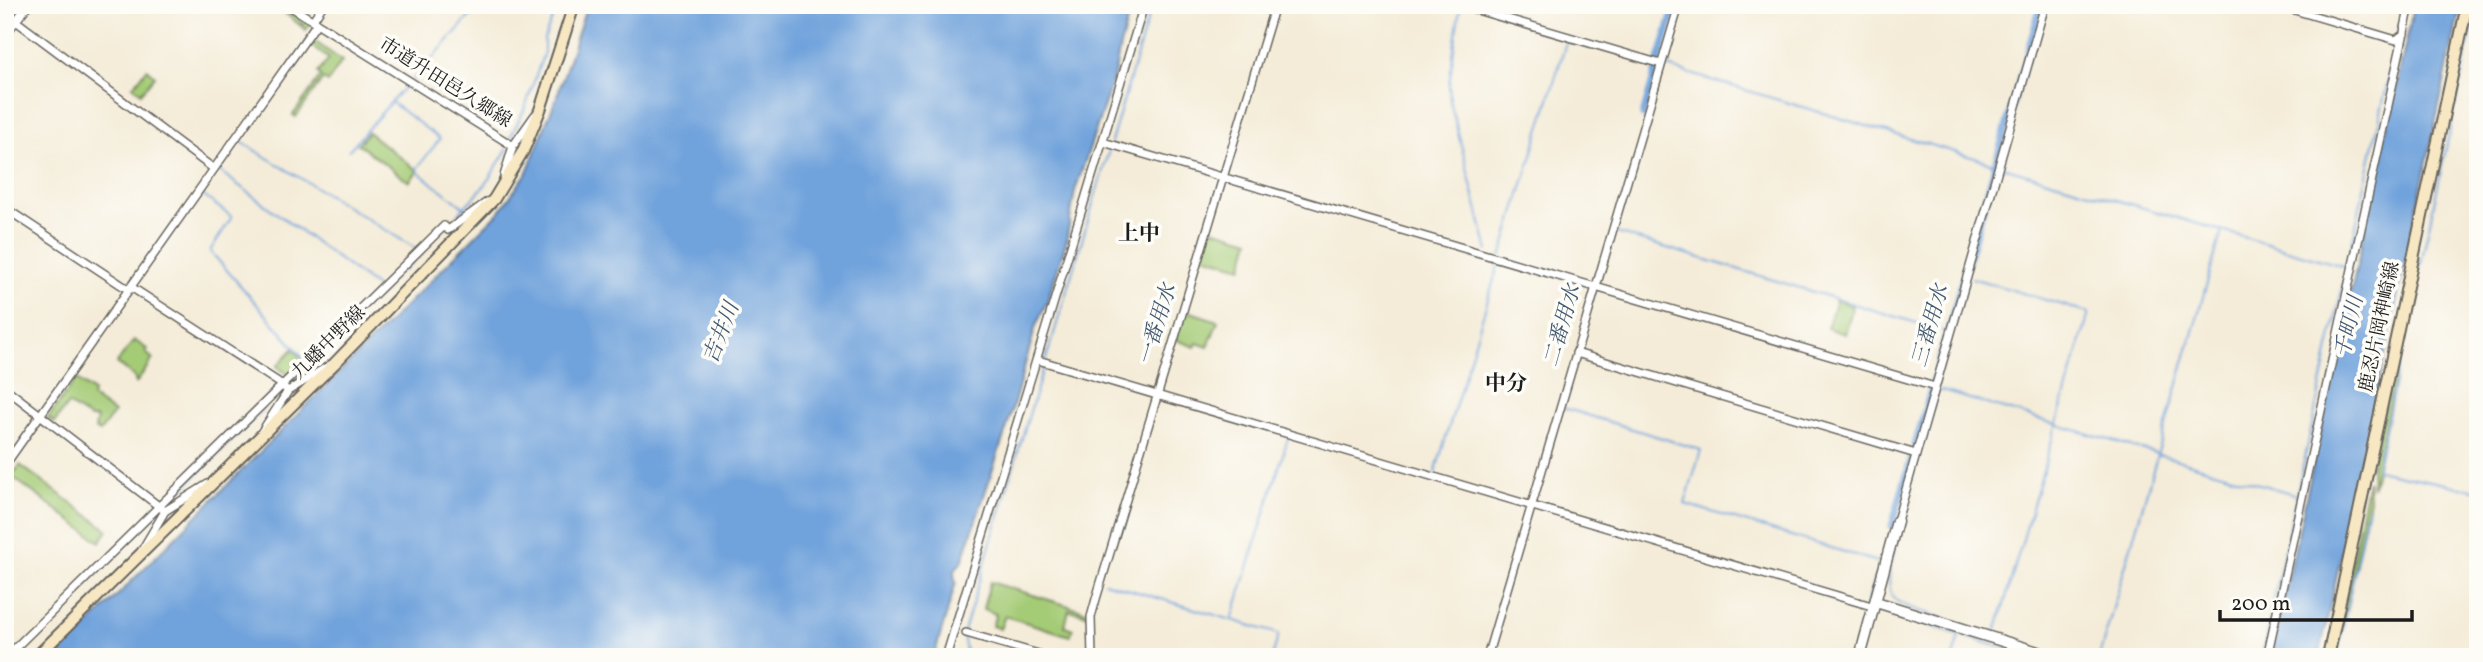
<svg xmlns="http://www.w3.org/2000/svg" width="2483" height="662" font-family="Vollkorn,'Noto Serif JP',serif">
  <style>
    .green { fill: #a4cb76; stroke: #607449; stroke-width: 2 }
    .water { fill: #6fa2db; stroke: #465f7c; stroke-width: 2 }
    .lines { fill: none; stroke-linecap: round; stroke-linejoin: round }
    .stream { stroke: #6fa2db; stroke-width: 2 }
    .canal { stroke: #6fa2db; stroke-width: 7 }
    .minor-casing { stroke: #68655e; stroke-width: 10 }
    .tertiary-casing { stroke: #68655e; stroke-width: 13 }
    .secondary-casing { stroke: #68655e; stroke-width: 14 }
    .minor { stroke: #fff; stroke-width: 7 }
    .tertiary { stroke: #fff; stroke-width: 10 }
    .secondary { stroke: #f7e8c3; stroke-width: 10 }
    .labels { text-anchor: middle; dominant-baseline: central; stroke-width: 7; stroke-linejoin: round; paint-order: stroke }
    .street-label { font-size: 19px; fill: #1c1c1c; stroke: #fdfcf7 }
    .neighbourhood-label { font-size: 21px; font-weight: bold; fill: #1c1c1c; stroke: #fdfcf7 }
    .water-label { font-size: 21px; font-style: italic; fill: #415872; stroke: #fdfcf7 }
  </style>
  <rect width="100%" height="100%" fill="#fdfcf7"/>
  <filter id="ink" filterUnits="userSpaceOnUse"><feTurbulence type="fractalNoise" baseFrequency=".0143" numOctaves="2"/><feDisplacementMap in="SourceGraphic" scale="14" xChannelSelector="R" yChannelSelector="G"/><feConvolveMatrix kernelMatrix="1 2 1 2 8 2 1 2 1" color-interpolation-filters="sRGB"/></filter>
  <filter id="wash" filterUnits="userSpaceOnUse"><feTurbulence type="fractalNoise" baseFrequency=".00686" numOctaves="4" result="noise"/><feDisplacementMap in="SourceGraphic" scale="28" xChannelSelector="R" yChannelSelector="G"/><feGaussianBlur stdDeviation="1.57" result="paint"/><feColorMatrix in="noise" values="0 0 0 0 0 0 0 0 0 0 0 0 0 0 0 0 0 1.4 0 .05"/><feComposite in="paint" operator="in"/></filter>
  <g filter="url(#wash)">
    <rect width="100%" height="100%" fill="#f4ecd8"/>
    <path class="green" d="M275 5C287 5 301 12 302 25L308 20 312 22 306 30Z
      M310 38 342 61 328 82 323 79 296 117 293 115 321 76 318 73 329 59 306 42Z
      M147 69 155 76 141 93 133 86Z
      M368 132 418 171 409 182 358 144Z
      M1209 228 1250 240 1242 267 1201 255Z
      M2416 260H2419L2372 488 2371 468Z
      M1836 300 1853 306 1845 334 1827 328Z
      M1185 310 1218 321 1208 347 1197 343 1195 347 1176 340Z
      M134 340 147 349 145 352 153 359 136 383 134 377 117 363Z
      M293 349 305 361 289 376 277 366Z
      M76 379 93 392 92 397 114 413 100 432 95 429 97 418H90L68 404 54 423 48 418Z
      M7 465 16 471 20 465 108 530 100 542 7 473Z
      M2368 481 2369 499 2335 657H2332Z
      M990 582 1089 612 1088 615 1069 610 1065 626 1073 629 1070 636 1005 616 1000 629 992 626 996 614 983 609Z"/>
    <path class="water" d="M587 5H1132L1120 46 1114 76 1075 191 1066 243 1047 302 1036 326 1008 424 962 562C956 567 952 574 956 582L935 653 931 657H56L499 212 526 174 557 96Z
      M2414 5H2461L2319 657H2271Z"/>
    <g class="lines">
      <path class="stream" d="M1460 7 1449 84 1450 101 1488 251
        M5 9 16 16
        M318 19 328 5
        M2398 35 2404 5
        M1664 66 1995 164
        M413 80 480 5
        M391 102 440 139 417 168 419 173 465 208
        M238 140 415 248
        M509 140 525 108 544 52V39L558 5
        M1111 142 1152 5
        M349 150 408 83
        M2003 167 2346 267
        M218 170 376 287
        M201 194 232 217 210 251 304 358
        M448 225 485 185 508 148
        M1617 233 1947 332
        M1501 257 1567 39
        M403 271 414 260
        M1972 278 2089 313 1995 635
        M1046 360 1110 147
        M1939 390 2297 495
        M1564 408 1701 450 1685 504 1881 563
        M2377 470 2478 491
        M2376 471 2477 5
        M1435 473 1499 263
        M164 507 264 408
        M1901 526C1897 546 1879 588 1897 601 1910 610 1931 613 1945 619
        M1104 582 1279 634 1272 657
        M74 595 160 511
        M1891 614 2033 657
        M1232 620 1288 438
        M2054 652 2070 657
        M967 657 963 635 1044 365
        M1953 657 1959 636
        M2099 657 2222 231
        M2261 657 2396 44
        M2337 657 2368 507"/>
      <path class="canal" d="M1643 115 1675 5
        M1892 526 2041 5
        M1854 657 1877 578"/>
    </g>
  </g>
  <g filter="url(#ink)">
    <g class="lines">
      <g class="minor-casing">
        <path id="minor" d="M288 5 513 146
          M1460 5 1661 64
          M2278 5 2396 40 2404 34
          M313 20 323 5
          M16 21 214 169
          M5 35 28 5
          M1103 142 1935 387
          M504 176 513 146 535 115
          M5 208 129 290
          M131 287 278 382 288 391
          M1576 353 1916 454
          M1038 360 1875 607
          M5 388 165 511
          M261 433 288 391 330 365
          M5 465 317 23
          M1897 521 2045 5
          M142 550 165 511 208 484
          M966 633 1049 657
          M6 657 444 226 448 230 487 202
          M946 657 1144 5
          M1092 657 1091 617 1096 599 1275 5
          M1487 657 1679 5
          M2267 657 2410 5"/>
      </g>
      <g class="tertiary-casing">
        <path id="tertiary" d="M1876 602 2054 657
          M1860 657 1897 521"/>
      </g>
      <g class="secondary-casing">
        <path id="secondary" d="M36 657 334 364 494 199 523 151 540 110 574 5
          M2328 657 2467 5"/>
      </g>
      <use href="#minor" class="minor"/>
      <use href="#tertiary" class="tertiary"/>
      <use href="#secondary" class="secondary"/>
    </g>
  </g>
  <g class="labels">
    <g class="street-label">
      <text transform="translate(445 83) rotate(32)">市道升田邑久郷線</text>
      <text transform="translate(2380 327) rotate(-78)">鹿忍片岡神崎線</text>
      <text transform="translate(329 343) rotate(-45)">九蟠中野線</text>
    </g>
    <g class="neighbourhood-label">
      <text x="1139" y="234">上中</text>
      <text x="1506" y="384">中分</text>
    </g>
    <g class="water-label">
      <text transform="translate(1158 325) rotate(-73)">一番用水</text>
      <text transform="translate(1563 326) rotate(-74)">二番用水</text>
      <text transform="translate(1931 326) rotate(-74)">三番用水</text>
      <text transform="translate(2350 327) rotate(-77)">千町川</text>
      <text transform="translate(722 333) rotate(-69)">吉井川</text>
    </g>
  </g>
  <rect width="2483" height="662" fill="none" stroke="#fdfcf7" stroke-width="28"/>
  <path d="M2220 610v10h192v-10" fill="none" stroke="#1c1c1c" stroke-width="3.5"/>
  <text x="2231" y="610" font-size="21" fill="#1c1c1c" stroke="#fdfcf7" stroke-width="5" paint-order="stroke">200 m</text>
</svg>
